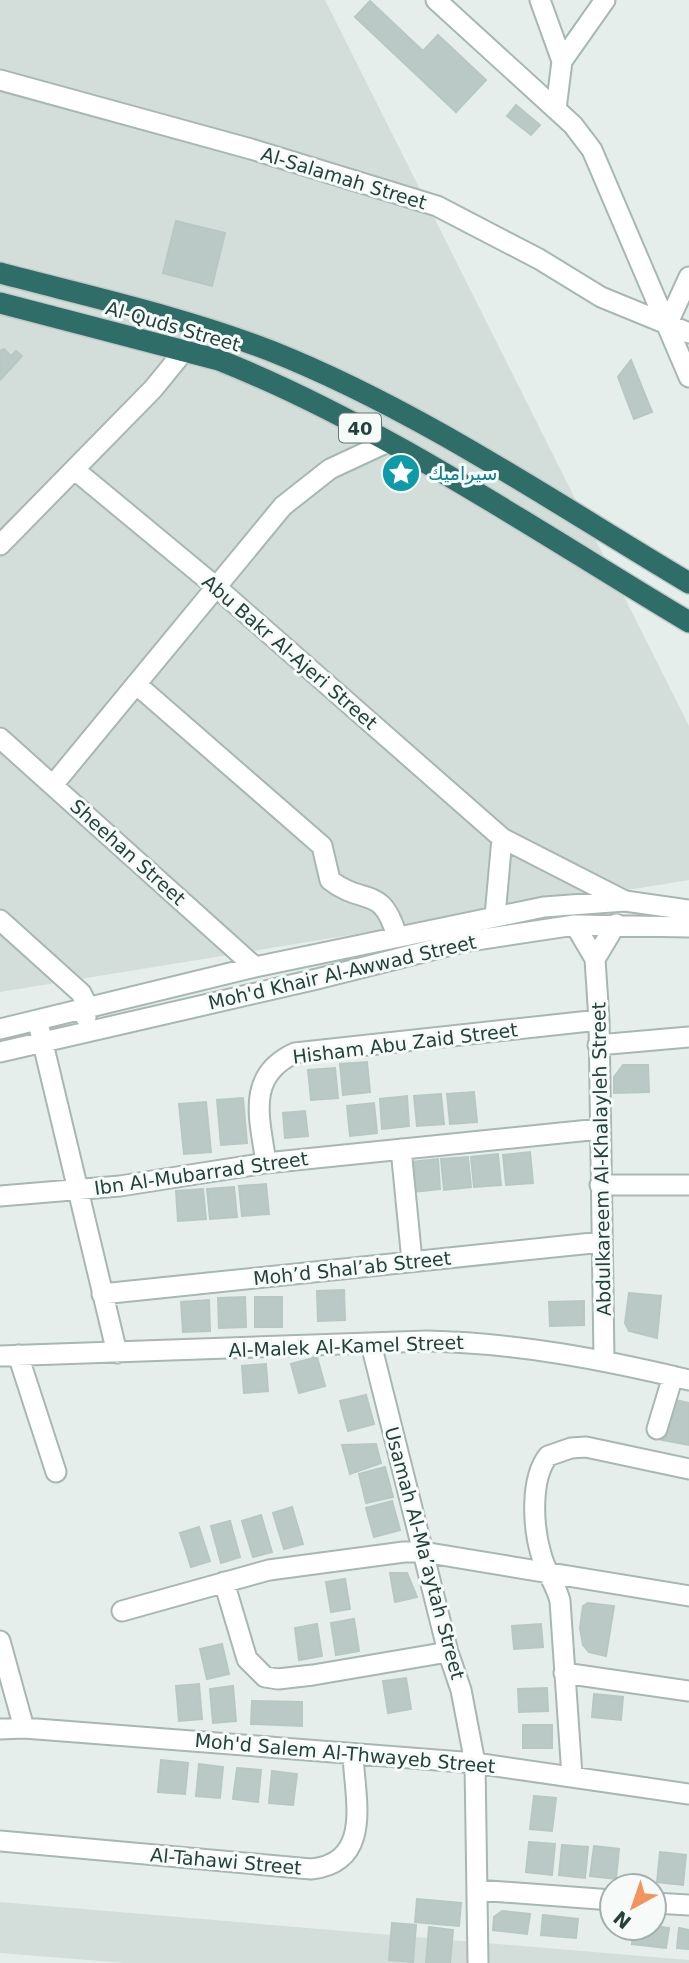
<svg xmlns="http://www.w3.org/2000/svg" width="689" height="1963" font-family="'DejaVu Sans',Cairo,sans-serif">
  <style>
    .built { fill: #d3dedb }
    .building { fill: #bac9c5; stroke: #b7c8c3; stroke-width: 2 }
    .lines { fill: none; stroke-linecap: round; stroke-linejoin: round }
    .minor-casing { stroke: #a7b7b3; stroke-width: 23 }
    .highway-casing { stroke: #c2cac8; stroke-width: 24 }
    .minor { stroke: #fff; stroke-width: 19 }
    .highway { stroke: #2f6e68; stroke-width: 21 }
    .labels { text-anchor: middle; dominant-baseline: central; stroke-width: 6; stroke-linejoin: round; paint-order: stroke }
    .shield { fill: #f6fbf9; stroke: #637975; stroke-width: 2 }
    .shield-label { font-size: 18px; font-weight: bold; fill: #24413c }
    .street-label { font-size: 19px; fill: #24413c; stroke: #f6fbf9 }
    .culture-label { font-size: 19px; fill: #0d838f; stroke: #f6fbf9; text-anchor: start }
  </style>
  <rect width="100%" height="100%" fill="#e5eeeb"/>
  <path class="built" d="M0 0H325L689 726V880L0 992Z
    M0 1902 689 1960V1963H125L0 1953Z"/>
  <path class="building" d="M370 1 423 51 438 35 486 80 456 112 355 17Z
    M516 105 540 125 531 135 507 116Z
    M176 221 225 233 212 286 163 273Z
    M4 349 11 356 16 351 22 356 0 380V351Z
    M631 360 652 412 634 419 618 377Z
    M367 1062 370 1092 343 1095 340 1064Z
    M623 1065H648L649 1092 614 1093V1077Z
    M335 1068 338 1098 311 1100 308 1070Z
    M474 1092 477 1122 450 1124 447 1094Z
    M441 1094 444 1124 417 1126 414 1096Z
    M407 1096 409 1126 382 1129 380 1099Z
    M243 1098 247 1143 221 1145 217 1100Z
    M206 1102 211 1152 184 1154 179 1104Z
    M374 1103 377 1133 350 1136 347 1106Z
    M305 1111 308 1136 285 1138 283 1113Z
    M530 1152 533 1183 506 1185 503 1155Z
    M498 1154 501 1185 474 1187 471 1157Z
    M468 1157 471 1187 444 1190 441 1159Z
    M438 1159 440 1189 413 1192 411 1162Z
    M266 1184 269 1214 242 1216 239 1186Z
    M234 1187 237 1217 210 1219 207 1189Z
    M203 1189 206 1219 178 1221 176 1191Z
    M344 1290 345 1320 318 1321 317 1291Z
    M629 1293 661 1296 657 1338 629 1331 625 1323Z
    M245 1297 246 1327 219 1328 218 1298Z
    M255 1297H282V1327H255Z
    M209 1300 210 1331 183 1332 181 1302Z
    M584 1301V1325L550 1326 549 1302Z
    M317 1357 325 1386 299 1393 291 1364Z
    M266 1364 268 1391 244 1393 242 1366Z
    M366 1395 374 1424 348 1431 340 1401Z
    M671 1399 689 1403V1445L662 1440Z
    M376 1444 381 1463 350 1474 342 1445Z
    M385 1467 393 1497 366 1503 359 1474Z
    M392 1501 400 1530 374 1537 366 1508Z
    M292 1507 303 1544 284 1549 273 1513Z
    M261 1515 272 1552 253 1557 242 1521Z
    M230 1521 240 1557 221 1563 211 1526Z
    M199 1527 210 1561 191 1567 180 1533Z
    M390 1573H407L417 1597 395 1602Z
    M345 1579 350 1609 331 1612 326 1582Z
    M588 1603 614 1606 606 1656 589 1652 583 1645 580 1628 583 1606Z
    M354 1619 359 1651 336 1655 331 1623Z
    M317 1624 322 1656 299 1660 295 1628Z
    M541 1624 543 1647 514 1649 512 1626Z
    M222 1644 229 1674 207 1679 200 1649Z
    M406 1678 411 1709 388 1713 383 1681Z
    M199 1684 202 1719 179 1721 176 1686Z
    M233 1686 236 1721 213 1723 210 1689Z
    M547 1688 548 1711 519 1712 518 1689Z
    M594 1694 623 1697 621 1720 592 1717Z
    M252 1701 302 1702V1726L251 1724Z
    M523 1725H552V1748H523Z
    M161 1760 188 1763 185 1794 158 1792Z
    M199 1764 223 1767 220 1798 196 1796Z
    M237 1768 261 1770 258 1802 233 1799Z
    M272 1771 297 1774 293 1805 269 1803Z
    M534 1796 556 1798 552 1831 530 1829Z
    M529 1842 555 1844 552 1875 526 1872Z
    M562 1845 588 1847 585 1878 559 1875Z
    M594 1846 619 1849 616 1879 590 1876Z
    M660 1852 686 1855 683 1885 657 1882Z
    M417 1899 461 1903 459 1926 415 1922Z
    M502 1911 530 1914 527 1934 493 1930 494 1917Z
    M543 1915 578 1919 576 1938 541 1935Z
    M392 1923 416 1925 413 1962 389 1960Z
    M654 1926 669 1928 666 1948 632 1944 633 1928Z
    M429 1927 453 1930 450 1963H426Z
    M679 1928 689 1930V1949L677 1948Z"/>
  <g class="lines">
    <g class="minor-casing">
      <path id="minor" d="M436 0 573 125 592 150 689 377
        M540 0 562 61 556 109
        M562 61 605 0
        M0 80 251 149 437 206 539 259 601 297 689 333
        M667 325 689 277
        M75 470 215 586 502 838 625 901
        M0 545 153 389 184 351
        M136 684 322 846 330 880C364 907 382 883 397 937
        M0 738 255 967
        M53 785 283 506 330 469 388 442
        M495 916 502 838
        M0 920 81 993 85 1001 86 1018
        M575 925 595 959 599 1020 604 1359
        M595 959 616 924
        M0 1029 255 967 544 907 625 901 689 910
        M40 1031 117 1353
        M598 1045 689 1037
        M0 1052 317 979 463 942 575 925 689 927
        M401 1149 412 1261
        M266 1163C260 1119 245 1076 295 1053L599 1020
        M600 1185H689
        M0 1196 120 1186 266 1163 600 1129
        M102 1294 602 1242
        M371 1344 448 1652 461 1690 475 1763 478 1963
        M18 1355 56 1472
        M0 1356 427 1341C517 1343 601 1359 689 1380
        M657 1429 673 1376
        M224 1582 247 1659 265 1677 278 1679 313 1675 448 1652
        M122 1611 269 1570 404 1552H423L689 1596
        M0 1641 24 1728
        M564 1673 689 1691
        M0 1729 24 1728 475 1763 689 1794
        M572 1776 560 1601C556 1584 545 1571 541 1554 533 1527 530 1479 548 1456L571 1448 586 1447 689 1469
        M0 1841 311 1869C373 1862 355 1800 353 1755
        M477 1890 612 1900
        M654 1903 689 1905"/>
    </g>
    <g class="highway-casing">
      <path id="highway" d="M0 273C91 297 183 317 271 351 419 410 553 502 689 583
        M0 303 219 360C382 425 538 532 689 622"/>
    </g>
    <use href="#minor" class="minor"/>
    <use href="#highway" class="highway"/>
  </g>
  <defs>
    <g id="sight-disc" transform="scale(2.0125)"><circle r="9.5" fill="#0f9aa8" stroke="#f6fbf9"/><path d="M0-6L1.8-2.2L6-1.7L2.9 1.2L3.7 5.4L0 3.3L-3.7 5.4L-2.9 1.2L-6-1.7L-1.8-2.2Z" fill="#fff"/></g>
  </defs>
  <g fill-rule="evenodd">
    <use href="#sight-disc" x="401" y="473"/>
  </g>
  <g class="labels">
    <rect class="shield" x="339" y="413.5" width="42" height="29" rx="5"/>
    <g class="shield-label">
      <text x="360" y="428">40</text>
    </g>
    <g class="street-label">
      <text transform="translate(344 178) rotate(17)">Al-Salamah Street</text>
      <text transform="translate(173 326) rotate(16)">Al-Quds Street</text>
      <text transform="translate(290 652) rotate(41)">Abu Bakr Al-Ajeri Street</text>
      <text transform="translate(128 852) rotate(42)">Sheehan Street</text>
      <text transform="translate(342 972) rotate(-13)">Moh'd Khair Al-Awwad Street</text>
      <text transform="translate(405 1043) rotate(-7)">Hisham Abu Zaid Street</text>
      <text transform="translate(601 1159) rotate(-91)">Abdulkareem Al-Khalayleh Street</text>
      <text transform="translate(201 1173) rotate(-8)">Ibn Al-Mubarrad Street</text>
      <text transform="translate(352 1268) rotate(-6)">Moh’d Shal’ab Street</text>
      <text transform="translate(346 1346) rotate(-2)">Al-Malek Al-Kamel Street</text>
      <text transform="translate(425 1553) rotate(75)">Usamah Al-Ma’aytah Street</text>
      <text transform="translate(345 1753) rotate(5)">Moh'd Salem Al-Thwayeb Street</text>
      <text transform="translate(226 1861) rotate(5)">Al-Tahawi Street</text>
    </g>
    <g class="culture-label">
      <text x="428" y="473">سيراميك</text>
    </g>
  </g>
  <g transform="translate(633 1907) rotate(220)"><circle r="33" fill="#f6fbf9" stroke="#a2b1ad" stroke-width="2"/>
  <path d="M0-5L12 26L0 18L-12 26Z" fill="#f3945f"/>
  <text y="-10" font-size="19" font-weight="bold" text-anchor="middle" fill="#24413c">N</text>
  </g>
</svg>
